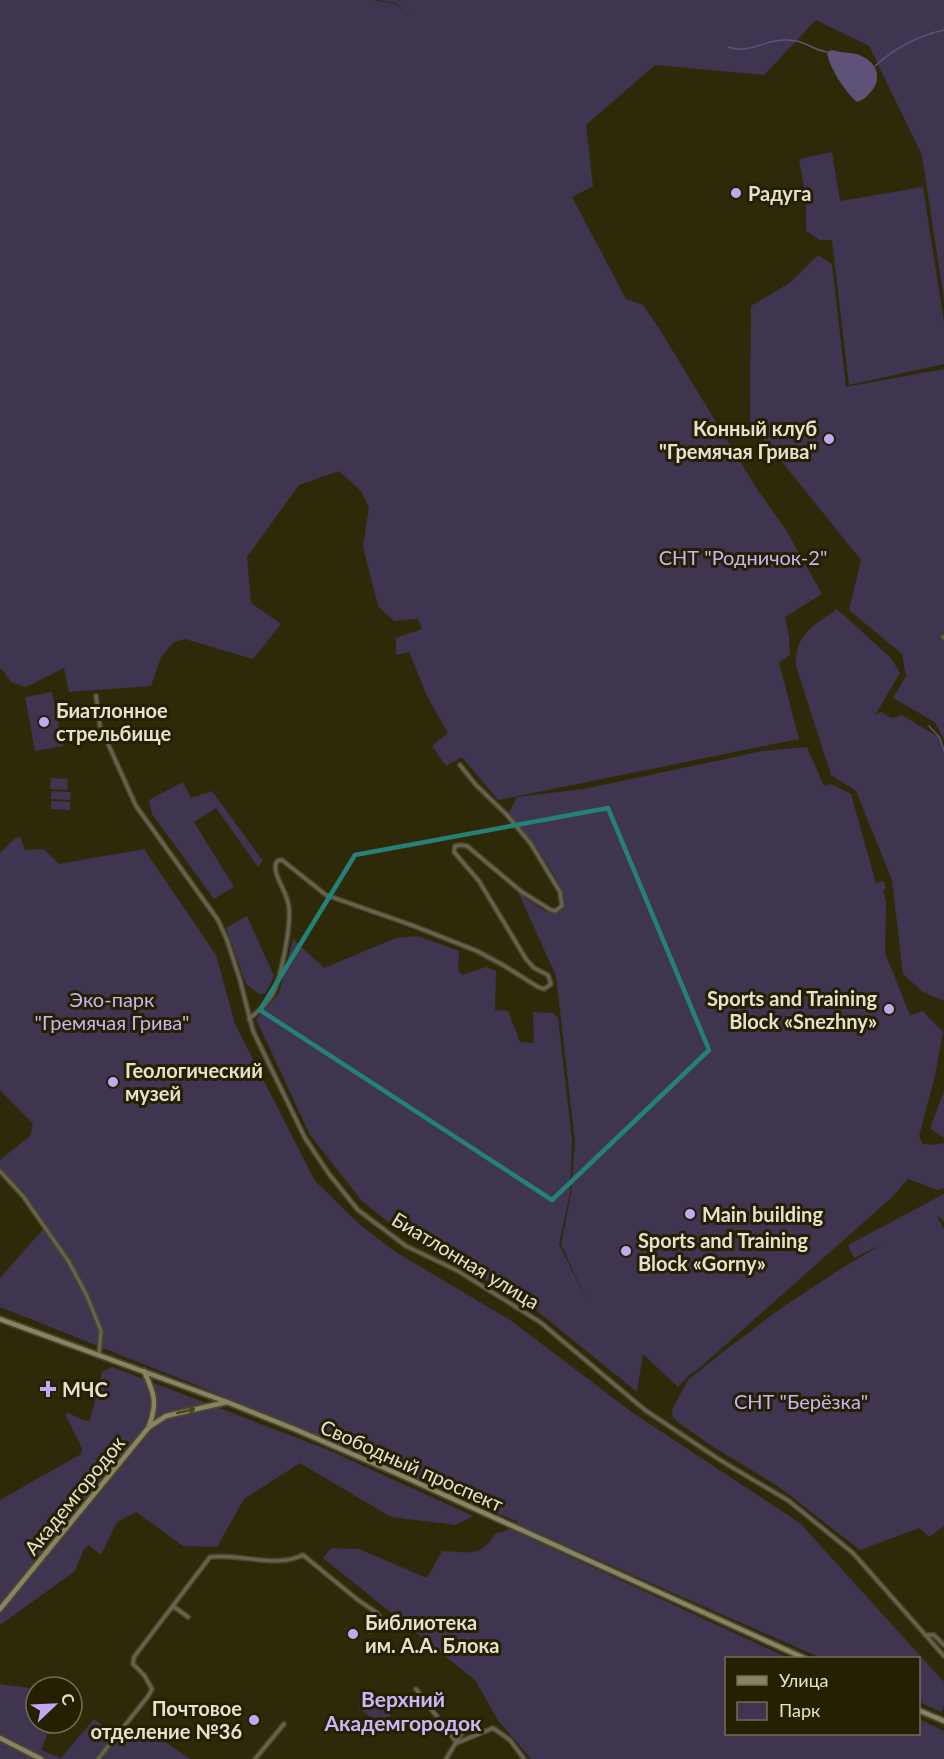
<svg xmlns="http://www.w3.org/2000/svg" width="944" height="1759" font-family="Lato,sans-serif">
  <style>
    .green { fill: #3f3551 }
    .water { fill: #5f5279 }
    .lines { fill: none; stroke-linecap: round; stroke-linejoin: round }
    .stream { stroke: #5f5279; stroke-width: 1.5 }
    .street-casing { stroke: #4b4729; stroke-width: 6 }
    .secondary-casing { stroke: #4b4729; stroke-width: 8 }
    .street { stroke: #656351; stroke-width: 3 }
    .secondary { stroke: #878466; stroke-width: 4.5 }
    .oneway { stroke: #474324 }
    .marked { fill: none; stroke: #248178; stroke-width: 4.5; stroke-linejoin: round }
    .poi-dot { fill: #c2a8f3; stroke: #242001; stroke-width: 2 }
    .labels { text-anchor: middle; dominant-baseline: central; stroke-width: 6; stroke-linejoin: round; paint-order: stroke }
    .poi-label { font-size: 20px; font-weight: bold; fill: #e4e2cf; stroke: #242001; text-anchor: start }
    .park-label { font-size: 20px; fill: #c9b3f5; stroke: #242001 }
    .street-label { font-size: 20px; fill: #e4e2cf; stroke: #242001 }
    .neighbourhood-label { font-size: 21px; font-weight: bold; fill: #cdb5fb; stroke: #242001 }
  </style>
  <rect width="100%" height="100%" fill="#2e2a09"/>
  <path class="green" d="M0 0H373L395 4 410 16 395 3 378 0H944V300L922 155 869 46 816 20 764 75 655 65 586 125 593 186 572 197 626 299 643 305 660 330 755 486 786 530 822 594 785 617 789 637 790 655 779 662 799 739 498 800 462 757 446 766 432 746 448 733 428 698 409 652 396 655V638L422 629 418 619 394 621 378 606 363 547 369 507 361 491 339 471 299 485 247 557 251 603 281 624 253 659 185 639 174 642 161 657 151 686 69 692 64 668 26 687 11 682 2 669H0Z
    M832 152 840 201 923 187 944 322V364L849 385 832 240H820L806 231V198L799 159Z
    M818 255 832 264 846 387 944 369V740L935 722 893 698 906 676 902 654 849 610 861 560 750 422 751 306 791 282Z
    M837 609 891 658 900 673 875 715 881 712 892 718 902 715 940 738 944 751V1001L923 992 903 974 892 880 856 791 831 775 796 666C795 633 814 626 837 609Z
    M52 692 63 746 35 751 25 697Z
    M807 747 824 786 831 784 851 794 876 883 884 881 886 889 883 890 886 902 885 953 910 1015 923 1011 943 1032 935 1076 919 1136 923 1144 931 1145 944 1143V1188L938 1190 908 1179 890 1199 697 1370 689 1375 678 1387 643 1354 637 1392 531 1306 396 1228 362 1201 310 1135 256 1019 279 993 293 939 324 968 396 938 418 936 459 951 458 969 462 975 486 967 496 971 495 1010 508 1011 520 1042 534 1043 533 1012 553 1013 558 1018 572 1140 570 1193 559 1244 587 1301 561 1244 571 1194 575 1141 556 976 518 892C533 902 548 920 564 909 570 886 524 832 509 813L517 797 584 789 763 751Z
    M51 778 68 779 67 790 50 789Z
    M183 782 191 798 212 791 263 861 258 867 216 808 194 822 234 887 214 899 152 814 149 800Z
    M51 791 71 792 70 800 51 799Z
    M51 801 70 802V810L51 809Z
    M20 837 25 850 44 849 59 864 144 849 216 955 235 1024 315 1181 358 1223 394 1251 510 1320 633 1413 800 1523 944 1682V1706L941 1712 919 1702 918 1658H821L517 1524 518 1522 488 1509 196 1385 0 1307V1278L46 1226 23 1191 0 1168V1160L30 1136 33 1124 0 1090V853L14 839Z
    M247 916 274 976 265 994H259L246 984 226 928Z
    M944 1091V1138L930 1128Z
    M944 1194V1222L938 1216 937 1217 944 1229V1526L929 1537 919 1528 860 1550 779 1487 715 1448 679 1423 673 1417 672 1410 688 1380 719 1355 780 1309 842 1268 884 1243 854 1258 848 1245Z
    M112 1367 326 1449 473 1516 456 1525 391 1517 300 1463 244 1499 217 1547 183 1546 136 1512 117 1522 101 1555 89 1545 84 1549 75 1571 0 1625V1500L81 1454 82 1448 65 1414 68 1413 86 1421 90 1420 102 1372Z
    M510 1529 788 1658H726V1734H918L919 1719 944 1731V1759H531L498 1720 475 1680 323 1558 331 1548 359 1549 427 1578 442 1551C466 1552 482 1558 495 1534Z
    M0 1684 36 1689V1723H52L41 1750 61 1758 94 1719 126 1742 142 1726 190 1759H0Z
    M369 1694 392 1713 381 1726 358 1707Z"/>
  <path class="water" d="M832 50C840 53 848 52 856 54 871 58 882 71 875 86 871 93 864 100 857 102 846 93 828 66 827 52Z"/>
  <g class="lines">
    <path class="stream" d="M728 47C732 48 738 50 742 49 755 49 769 40 783 40 805 39 809 49 827 52
      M875 66C896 47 917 36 944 30
      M929 726 940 738 944 751"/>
    <g class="street-casing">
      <path id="street" d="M943 637 944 638
        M96 696 100 726 136 806 218 920 227 940 240 980 253 1031 305 1138 329 1174 358 1210 406 1246 458 1271 540 1322 645 1410 720 1460 789 1501 853 1553 944 1656
        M249 1019C257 1012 267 1004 272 995 281 979 291 926 289 908 288 891 270 873 277 861L282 860 326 895 414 926 477 951 503 965 538 987 544 989 551 984 548 975 534 968 526 959 479 881 454 852 455 846 461 845 467 846 522 892 551 910 555 911 562 906 560 892 531 844 507 815 476 785 460 765
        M0 1171 23 1196 69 1262 87 1296 101 1331 99 1354
        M173 1606 188 1617
        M925 1635H934L944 1645
        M416 1689 457 1743
        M457 1743 493 1728 510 1740 524 1759
        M98 1759 149 1695 152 1689 144 1675 133 1664 134 1657 210 1557C241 1553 274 1569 303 1555L358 1600 377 1613 383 1622 370 1631
        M255 1759 284 1724
        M446 1759 466 1726"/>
    </g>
    <g class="secondary-casing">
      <path id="secondary" d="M0 1319 227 1402 297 1430 396 1473 804 1658
        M144 1371C154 1393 158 1402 149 1426
        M0 1609 149 1427 166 1416 227 1402
        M918 1710 944 1721
        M0 1738 41 1759"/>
    </g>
    <use href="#street" class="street"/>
    <use href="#secondary" class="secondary"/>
  </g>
  <defs><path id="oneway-shaft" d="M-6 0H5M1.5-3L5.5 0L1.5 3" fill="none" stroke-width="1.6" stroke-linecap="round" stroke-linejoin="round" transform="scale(1.5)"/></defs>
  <use class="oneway" href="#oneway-shaft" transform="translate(186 1411) rotate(-13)"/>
  <path class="marked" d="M608 808 709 1050 552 1200 260 1010 355 855Z"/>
  <g class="poi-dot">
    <circle cx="736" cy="193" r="6"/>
    <circle cx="829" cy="439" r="6"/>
    <circle cx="44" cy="722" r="6"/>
    <circle cx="889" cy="1009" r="6"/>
    <circle cx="113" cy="1082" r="6"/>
    <circle cx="690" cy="1214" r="6"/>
    <circle cx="626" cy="1251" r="6"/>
    <path d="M45 1380h6v6h6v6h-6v6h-6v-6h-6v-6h6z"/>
    <circle cx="353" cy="1634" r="6"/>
    <circle cx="254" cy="1720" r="6"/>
  </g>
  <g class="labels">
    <g class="poi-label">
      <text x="748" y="193">Радуга</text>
      <text x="817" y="428" text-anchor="end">Конный клуб<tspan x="817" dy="23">"Гремячая Грива"</tspan></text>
      <text x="56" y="710">Биатлонное<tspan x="56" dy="23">стрельбище</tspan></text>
      <text x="877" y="998" text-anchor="end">Sports and Training<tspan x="877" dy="23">Block «Snezhny»</tspan></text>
      <text x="125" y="1070">Геологический<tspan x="125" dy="23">музей</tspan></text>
      <text x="702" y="1214">Main building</text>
      <text x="638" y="1240">Sports and Training<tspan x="638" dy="23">Block «Gorny»</tspan></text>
      <text x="62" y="1389">МЧС</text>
      <text x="365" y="1622">Библиотека<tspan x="365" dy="23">им. А.А. Блока</tspan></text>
      <text x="242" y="1708" text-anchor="end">Почтовое<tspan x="242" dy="23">отделение №36</tspan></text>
    </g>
    <g class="park-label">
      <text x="743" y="557">СНТ "Родничок-2"</text>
      <text x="112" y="999">Эко-парк<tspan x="112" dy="23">"Гремячая Грива"</tspan></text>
      <text x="801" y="1401">СНТ "Берёзка"</text>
    </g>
    <g class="street-label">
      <text transform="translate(466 1260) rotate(31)">Биатлонная улица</text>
      <text transform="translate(412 1465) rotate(24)">Свободный проспект</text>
      <text transform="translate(74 1495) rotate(-51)">Академгородок</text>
    </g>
    <g class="neighbourhood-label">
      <text x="403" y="1698">Верхний<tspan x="403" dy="24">Академгородок</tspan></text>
    </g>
  </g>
  <rect x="725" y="1657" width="195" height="78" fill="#242001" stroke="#716e53" stroke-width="1.5"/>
  <rect x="737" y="1676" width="30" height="9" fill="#878466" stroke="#716e53" stroke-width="1.5"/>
  <text x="779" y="1687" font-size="18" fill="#e4e2cf">Улица</text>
  <rect x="737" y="1702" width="30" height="18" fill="#3f3551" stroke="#716e53" stroke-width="1.5"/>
  <text x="779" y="1717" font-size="18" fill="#e4e2cf">Парк</text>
  <g transform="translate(54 1705) rotate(67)"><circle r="28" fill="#242001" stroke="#716e53" stroke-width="1.5"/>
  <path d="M0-4.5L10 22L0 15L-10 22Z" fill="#c2a8f3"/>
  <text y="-9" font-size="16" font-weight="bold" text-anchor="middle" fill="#e4e2cf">С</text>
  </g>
</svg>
